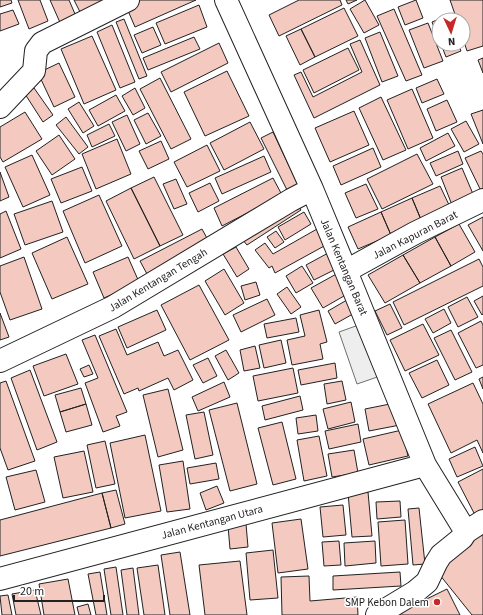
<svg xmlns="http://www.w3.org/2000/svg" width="483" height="615" font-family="'Source Sans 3',sans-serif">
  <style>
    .green { fill: #eee; stroke: #6f6f6f }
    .building { fill: #f3c9c0; stroke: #222 }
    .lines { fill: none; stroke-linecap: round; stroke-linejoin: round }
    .minor-casing { stroke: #222; stroke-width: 24 }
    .minor { stroke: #fff; stroke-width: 22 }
    .poi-dot { fill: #c62828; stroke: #fff; stroke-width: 1.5 }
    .labels { text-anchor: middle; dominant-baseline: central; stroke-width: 3; stroke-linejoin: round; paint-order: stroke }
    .street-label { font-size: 11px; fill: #222; stroke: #fff }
    .poi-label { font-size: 11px; fill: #222; stroke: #fff; text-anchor: end }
  </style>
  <rect width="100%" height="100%" fill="#fff"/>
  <path class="green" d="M367 322 386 374 357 384 339 332Z"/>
  <path class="building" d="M0 0H11L12 3 0 7Z
    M18 0H40L48 21 29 29Z
    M50 0H69L78 21 62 27Z
    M74 0H108L80 12Z
    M140 0H196L135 27 126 6Z
    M299 0H340L342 5 279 36 269 15Z
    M346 0H357L348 4Z
    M365 0 379 25 364 33 350 9Z
    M416 0 423 18 405 25 398 7Z
    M450 0H483V46L467 51 463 39V20H457Z
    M199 5 207 27 165 44 156 23Z
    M344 8 358 36 315 57 301 29Z
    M394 9 422 75 406 81 377 16Z
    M13 10 19 24 0 31V14Z
    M446 16 448 20H439V40L432 22Z
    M124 19 147 76 139 79 116 22Z
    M428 23 443 61 424 68 409 30Z
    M112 25 135 82 120 88 97 32Z
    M153 27 161 45 142 53 134 35Z
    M301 29 315 57 300 65 286 36Z
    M380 32 398 76 382 82 365 38Z
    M92 36 116 90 84 104 61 49Z
    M194 37 200 49 148 70 143 58Z
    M360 40 380 85 314 118 294 75 301 72 313 97 362 72 350 44Z
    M219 43 228 63 171 92 161 72Z
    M441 44H458L461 51 446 57Z
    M348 48 359 70 314 93 303 70Z
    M483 58V73L478 60Z
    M59 63 75 97 54 107 38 73Z
    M227 71 249 116 205 136 184 92Z
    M160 78 191 139 171 149 140 89Z
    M437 79 444 94 422 103 416 88Z
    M34 88 53 115 43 122 25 94Z
    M135 88 145 108 133 115 122 96Z
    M412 89 433 138 408 149 387 100Z
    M116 95 125 111 98 126 89 110Z
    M381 97 406 150 383 160 359 108Z
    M447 100 457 122 436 131 427 109Z
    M79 102 94 126 83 133 68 109Z
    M483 110V144L471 114Z
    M354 111 369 145 330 162 315 128Z
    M25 112 42 139 3 162 0 157V127Z
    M148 113 161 136 146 144 134 120Z
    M127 115 140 144 126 151 112 122Z
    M66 117 88 147 79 154 56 125Z
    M466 121 479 144 464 152 451 129Z
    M250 122 264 149 224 170 210 143Z
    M109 124 115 136 92 147 87 135Z
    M273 132 299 187 288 192 261 138Z
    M448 133 455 146 426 161 420 148Z
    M59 135 75 159 52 175 36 151Z
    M117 139 131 174 96 189 82 154Z
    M161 141 169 159 148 169 139 151Z
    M207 145 220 171 187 187 174 162Z
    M373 148 381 167 341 185 333 166Z
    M458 151 463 164 436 176 430 163Z
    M481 151 483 154V193H482L465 158Z
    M417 154 433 184 382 209 367 179Z
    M32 155 50 195 23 207 5 167Z
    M264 156 271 172 222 194 215 178Z
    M82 167 92 191 61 203 51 179Z
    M462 168 476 201 454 210 441 177Z
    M0 172 9 197 0 201Z
    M154 177 183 235 160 246 131 188Z
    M273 178 282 195 222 226 214 208Z
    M176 179 187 204 174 209 163 184Z
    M210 183 219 201 198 212 189 193Z
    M366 184 378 209 356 218 345 193Z
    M440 186 451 209 422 222 412 198Z
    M131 188 160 246 134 259 106 201Z
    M99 195 122 246 85 263 63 211Z
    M412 198 422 222 391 235 381 212Z
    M52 201 63 232 25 245 14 214Z
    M296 202 301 210 247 245 242 239Z
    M6 211 21 249 0 258V214Z
    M304 212 311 224 285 240 278 227Z
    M381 212 391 235 358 249 348 227Z
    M483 217V251L468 225Z
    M459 224 475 252 451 266 435 237Z
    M202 229 209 242 147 274 140 261Z
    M317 229 326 245 275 273 272 266 269 268 255 250 265 243 273 254Z
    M276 231 284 242 275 248 267 237Z
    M67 237 88 284 52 299 32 253Z
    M435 237 451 266 420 283 403 255Z
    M236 247 249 269 237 277 223 254Z
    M330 252 338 268 314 280 306 265Z
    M403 255 420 283 385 303 368 275Z
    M24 257 42 309 10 320 0 292V266Z
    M128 257 139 282 104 298 93 272Z
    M479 259 483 267V286L404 325 393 302Z
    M302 266 313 283 296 293 286 276Z
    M224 269 244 303 225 315 205 281Z
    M340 272 351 292 323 308 311 288Z
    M256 282 260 295 245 300 241 286Z
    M199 285 229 340 190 360 161 305Z
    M287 287 301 307 291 314 277 294Z
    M483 296V314L482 315 474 301Z
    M352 297 360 310 335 324 328 311Z
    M467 297 478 317 458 327 448 307Z
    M267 299 275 315 241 332 233 315Z
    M390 304 402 328 387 335 375 311Z
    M444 309 451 323 433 333 425 319Z
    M157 310 166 330 127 348 118 327Z
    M319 310 327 342 320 344 323 359 292 365 287 340 305 336 300 315Z
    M0 313 9 337 0 340Z
    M296 318 299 332 267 338 264 324Z
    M481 321 483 325V365L476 368 458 333Z
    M423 324 439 355 405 371 390 340Z
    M116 329 127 355 158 342 164 356 178 350 193 380 174 390 168 378 139 391 138 388 124 394 99 336Z
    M451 330 472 372 455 380 434 338Z
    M95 335 127 412 116 416 120 426 103 432 85 383 98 378 82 340Z
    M281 340 286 363 264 368 259 345Z
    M255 346 260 368 244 371 240 350Z
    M226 350 239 373 228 380 215 356Z
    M66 354 78 384 44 396 33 366Z
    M208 358 217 376 203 383 193 365Z
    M437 360 449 385 422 398 409 373Z
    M335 363 337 378 301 385 298 370Z
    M89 365 93 374 84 377 80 369Z
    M293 368 298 393 258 401 253 376Z
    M30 370 57 442 37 450 11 378Z
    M483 377V389L479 379Z
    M6 381 35 461 8 470 0 448V383Z
    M342 381 346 400 327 404 324 384Z
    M224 382 230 397 198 411 192 397Z
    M473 383 483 404V453L477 440 451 453 428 404Z
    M81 388 86 404 60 412 55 395Z
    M168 389 183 450 158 457 143 395Z
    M300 396 303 410 265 420 262 406Z
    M351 402 355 422 328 429 323 409Z
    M237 403 257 484 230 491 209 410Z
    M395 403 400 425 369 431 365 409Z
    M86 404 92 425 66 432 60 412Z
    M204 412 213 455 195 459 186 415Z
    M316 415 318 431 298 434 296 418Z
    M282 422 296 479 273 485 258 428Z
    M358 424 361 442 329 449 325 431Z
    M402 430 408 456 369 465 363 439Z
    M145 435 161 511 125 518 110 443Z
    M319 436 327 476 304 481 297 440Z
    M105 441 115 484 96 488 87 445Z
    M475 447 483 466 457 477 449 459Z
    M354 450 358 473 332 477 328 454Z
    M84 451 93 492 63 498 54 457Z
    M183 461 190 509 167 512 159 465Z
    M216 463 219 479 190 484 187 468Z
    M483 469V511L475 515 458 482Z
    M36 470 45 502 15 510 6 477Z
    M217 486 224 503 206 510 200 493Z
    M116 490 125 524 111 528 102 493Z
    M368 492 372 536 352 537 348 493Z
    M102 493 111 528 0 556V520Z
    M400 501 401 517 377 519 376 502Z
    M343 505 346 535 323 537 320 507Z
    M419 508 425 564 413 565 408 509Z
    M301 519 308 569 278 573 272 523Z
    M405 520 408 564 381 566 378 522Z
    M246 524 248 547 230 549 228 526Z
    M483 530V615H472L435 569Z
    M339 541 341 565 324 566 322 542Z
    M375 541 376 563 345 566 344 543Z
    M273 550 278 598 250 600 246 553Z
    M180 552 190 615H170L161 555Z
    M240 561 247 615H205L199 565Z
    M158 565 165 615H144L137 568Z
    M116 567 123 615H111L104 569Z
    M133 568 139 615H127L121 570Z
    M100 572 107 615H96L88 574Z
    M400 572 401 586 333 590V576Z
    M309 576 310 601 357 597 358 615H282L281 577Z
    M68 579 75 615H44L39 584Z
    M447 589 460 615H394Z
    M35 590 41 615H16L12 594Z
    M8 595 12 615H2L0 596Z
    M88 604 91 615H79L77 607Z"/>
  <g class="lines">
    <g class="minor-casing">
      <path id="minor" d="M226 0 312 189 346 271 425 465 466 532
        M0 107 34 71 36 51 42 43 128 0
        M346 271 415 233 483 200
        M0 361 113 307 291 200 312 189
        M0 579 425 465
        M377 615 415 592 427 582 436 563 441 555 462 538 466 532 483 521"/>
    </g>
    <use href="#minor" class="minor"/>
  </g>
  <circle class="poi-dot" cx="437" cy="602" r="4"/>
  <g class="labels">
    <g class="street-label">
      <text transform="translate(415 235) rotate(-27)">Jalan Kapuran Barat</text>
      <text transform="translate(344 267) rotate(67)">Jalan Kentangan Barat</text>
      <text transform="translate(158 280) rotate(-31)">Jalan Kentangan Tengah</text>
      <text transform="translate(212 522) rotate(-15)">Jalan Kentangan Utara</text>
    </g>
    <g class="poi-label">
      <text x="429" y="602">SMP Kebon Dalem</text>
    </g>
  </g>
  <g transform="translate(451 32) rotate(176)"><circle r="19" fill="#ffffff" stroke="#a7a7a7"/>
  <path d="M0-3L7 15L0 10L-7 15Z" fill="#c62828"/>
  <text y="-6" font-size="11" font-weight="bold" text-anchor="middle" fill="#222222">N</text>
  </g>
  <path d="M14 595v6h90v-6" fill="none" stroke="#222222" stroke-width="2"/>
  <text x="20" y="595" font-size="12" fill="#222222" stroke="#ffffff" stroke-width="3" paint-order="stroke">20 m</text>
</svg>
